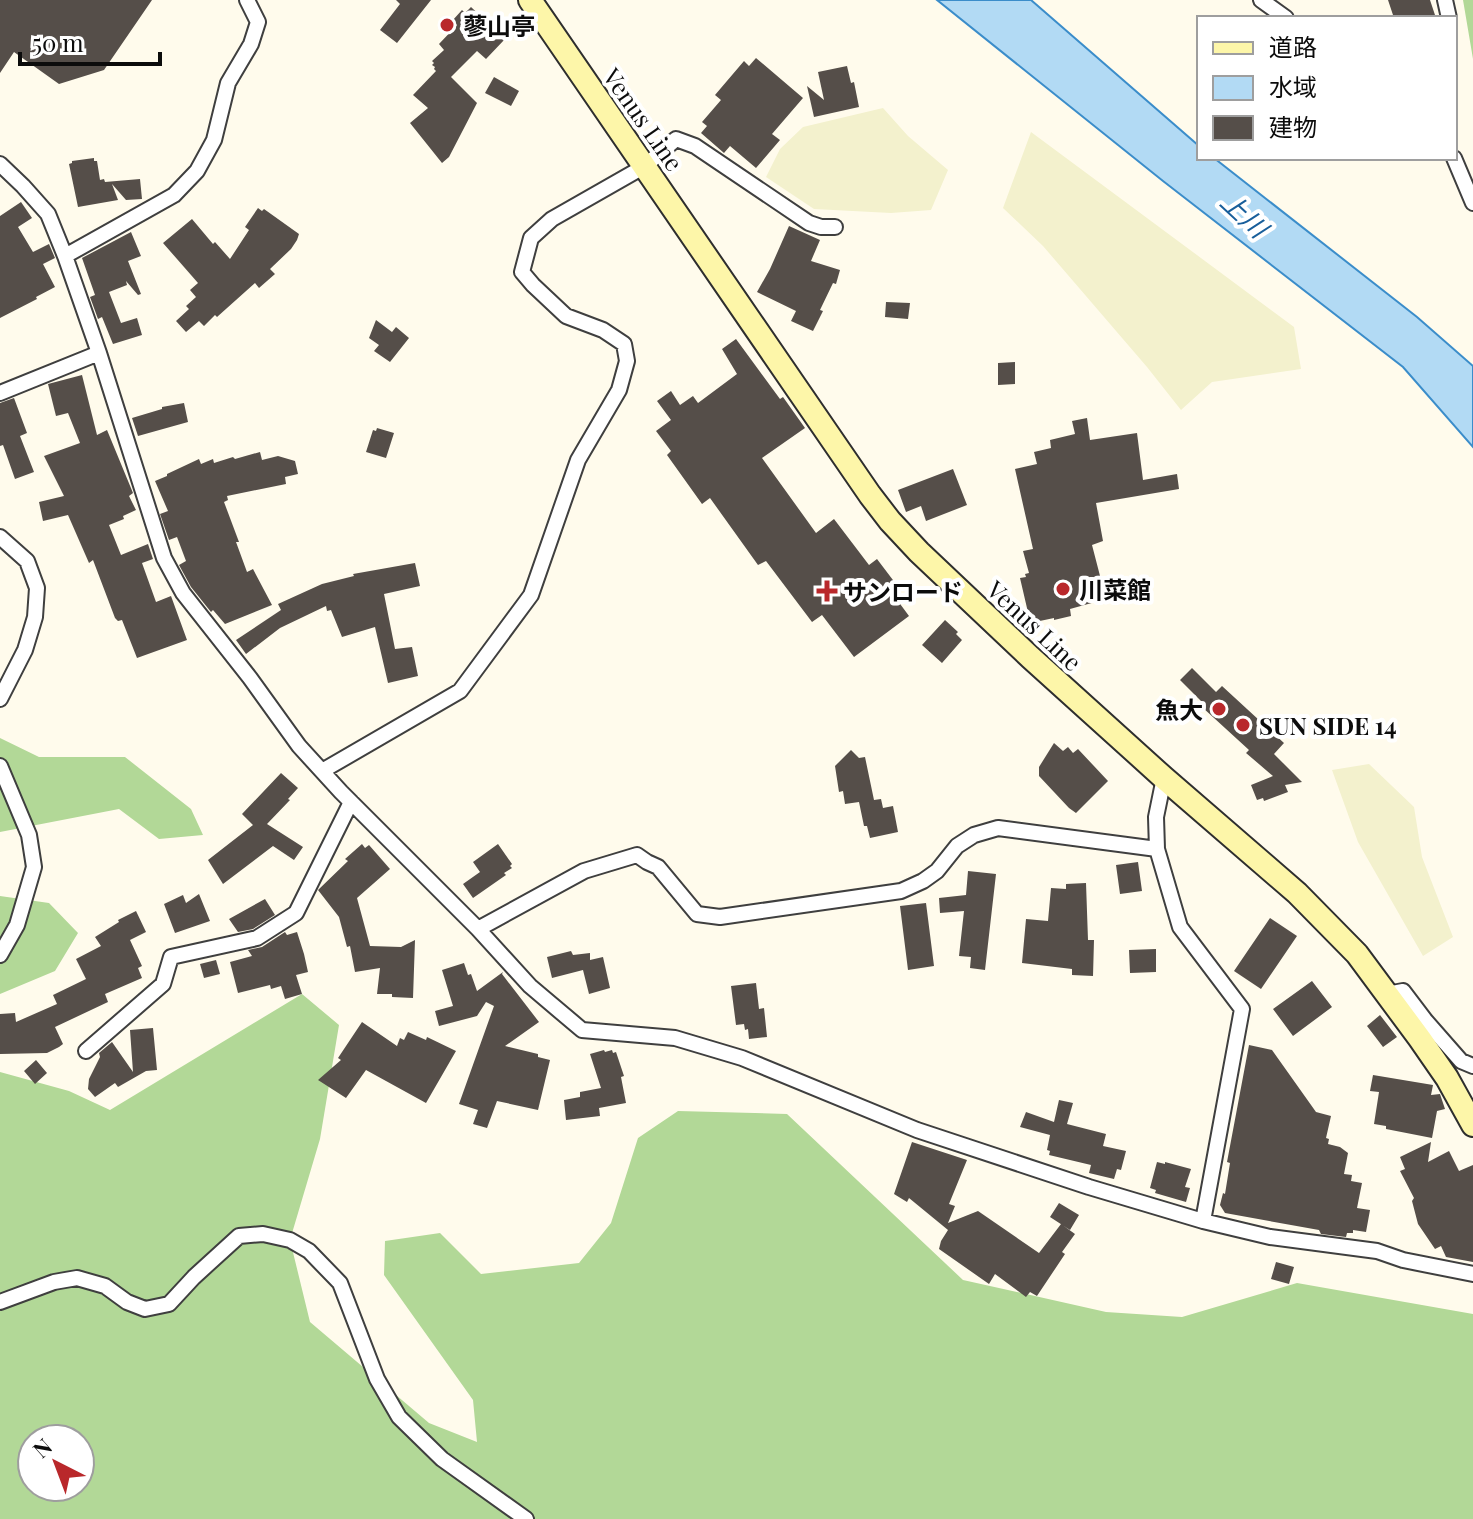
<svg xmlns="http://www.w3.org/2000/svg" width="1473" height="1519" font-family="'Playfair Display','Noto Sans JP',serif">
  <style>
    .farmland { fill: #f3f1cd }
    .forest { fill: #b2d897; fill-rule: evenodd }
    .water { fill: #b2daf4; stroke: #3b8dca; stroke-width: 2 }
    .building { fill: #554e49 }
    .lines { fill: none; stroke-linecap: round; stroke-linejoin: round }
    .minor-casing { stroke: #3f3f3f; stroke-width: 18 }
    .secondary-casing { stroke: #2e2e2e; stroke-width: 26 }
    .minor { stroke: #fff; stroke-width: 14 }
    .secondary { stroke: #fdf6a9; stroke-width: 22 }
    .poi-dot { fill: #b9282b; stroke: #fff; stroke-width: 3 }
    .labels { text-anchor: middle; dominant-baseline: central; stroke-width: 8; stroke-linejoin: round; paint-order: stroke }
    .poi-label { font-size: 24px; font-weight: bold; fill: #0c0c0c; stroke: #fff; text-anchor: start }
    .street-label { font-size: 24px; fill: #0c0c0c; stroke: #fff }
    .water-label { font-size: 26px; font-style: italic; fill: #195f9b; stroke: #fff }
  </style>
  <rect width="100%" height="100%" fill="#fffbec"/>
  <path class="farmland" d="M883 108 908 136 948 170 931 210 891 213 814 209 766 177 780 149 803 127Z
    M1031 132 1294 327 1301 369 1212 382 1181 410 1147 367 1043 246 1003 208Z
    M1369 764 1414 807 1422 857 1453 937 1423 956 1358 842 1332 770Z"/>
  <path class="forest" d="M1463 0H1473V59Z
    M0 738 39 757H125L191 809 203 835 159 839 119 809 0 832Z
    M0 896 49 903 78 933 55 971 0 994Z
    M302 994 339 1025 320 1139 290 1240 310 1322 429 1423 477 1442 473 1400 384 1275 385 1241 440 1233 481 1274 579 1263 611 1223 638 1138 678 1111 787 1114 963 1280 1106 1312 1182 1317 1297 1283 1473 1314V1519H0V1072L69 1091 110 1110ZM32 1439H80V1487H32Z"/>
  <path class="water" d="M937 0H1031L1199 146V158H1214L1417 317 1473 366V447L1403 367 1163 181Z"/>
  <path class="building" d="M0 0H152L104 70 59 84 14 52 0 73Z
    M396 0H431L397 43 380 30 400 4Z
    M1388 0H1430L1436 18H1394Z
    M471 7 505 39 486 59 477 51 451 77 477 103 449 157 442 163 410 123 428 108 413 95 436 71 434 69 435 67 432 65 434 63 432 61 444 50 439 44 457 25 452 21 462 10 465 13Z
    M756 58 803 98 772 134 780 140 756 168 730 146 724 153 701 133 707 126 702 122 721 100 715 95 744 61 749 66Z
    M847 66 851 83 854 82 859 107 814 117 807 86 824 100 818 72Z
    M494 77 519 91 511 106 485 93Z
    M94 158V161H97L100 180 104 179 105 182 140 179 142 199 126 200 112 184 118 200 78 207 69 164 72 163V161Z
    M21 202 32 218 18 227 33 252 49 244 55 258 43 264 55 287 36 297 37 299 0 318V216Z
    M258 208 262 211 264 209 299 234 297 240 291 249 270 269 275 274 259 288 255 283 217 317 215 315 204 326 199 321 186 332 176 321 189 309 186 306 196 297 190 290 198 283 163 243 192 219 213 244 215 242 230 259 249 230 245 227Z
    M789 226 820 240 811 261 840 270 836 284 833 283 820 310 823 311 813 331 791 321 796 311 757 292 770 269Z
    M131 232 141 256 128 261 141 294 138 295 126 281 127 285 109 292 121 323 137 318 142 335 113 344 102 317 98 319 90 297 95 295 82 258Z
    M886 302 910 303 908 319 885 317Z
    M376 320 392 332 396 327 409 338 390 362 374 351 379 345 369 338Z
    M736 339 780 399 783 397 805 428 762 458 816 533 834 519 869 565 877 559 899 588 892 593 909 616 854 657 822 615 812 622 766 561 758 565 710 498 702 504 667 455 671 451 656 431 671 420 657 401 671 391 680 405 693 396 698 403 737 374 722 349Z
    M1015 362V384L998 385V363Z
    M82 375 97 435 107 430 133 493 129 496 136 510 123 516 124 519 109 525 121 555 148 544 153 559 142 563 156 602 171 596 187 640 137 658 122 620 118 621 115 618 93 560 89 563 68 515 43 521 39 502 64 496 44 456 80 443 68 413 56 416 48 384Z
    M14 398 27 433 20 436 34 472 15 479 3 445 0 446V403Z
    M184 403 188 422 138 436 132 418 162 409V407Z
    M1087 418 1090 440 1137 433 1143 480 1177 474 1179 489 1096 503 1103 541 1092 545 1106 599 1070 609 1071 616 1054 620V618L1035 622 1034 620 1030 621 1020 578 1026 577 1025 574 1029 573 1023 551 1033 549 1015 469 1037 464 1034 452 1051 448 1050 440 1075 434 1072 421Z
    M377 428 394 433 386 458 366 452 373 430 376 431Z
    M260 452 262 460 278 456 295 461 298 474 285 477 286 484 227 496 228 500 224 502 239 542H236L247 572 253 569 272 605 225 624 213 610 211 612 191 587 179 565 186 561 177 537 169 540 160 514 168 511 155 481 167 476V474L199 459 201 464 213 459 214 463 233 457 235 459Z
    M953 469 967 505 926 521 921 506 906 512 898 490Z
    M415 563 420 586 384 594 395 649 412 647 418 676 388 683 375 627 342 637 331 610 327 611 326 606 280 628 246 654 236 640 281 610 278 604 322 584 354 576 353 574Z
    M945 620 958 632 956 634 962 640 942 663 922 645Z
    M1192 668 1216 692 1222 686 1284 743 1274 754 1302 782 1285 785 1288 792 1264 801 1263 798 1257 800 1251 785 1273 776 1246 753 1249 750 1202 707 1204 704 1180 680Z
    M1054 743 1063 751 1068 747 1073 753 1078 749 1108 781 1076 813 1069 808 1039 776V767Z
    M851 750 859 758 865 757 874 800 881 799 883 808 893 806 898 832 870 838 867 826H864L859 802 845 804 843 791 839 792 835 766Z
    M281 773 298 788 288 799 290 800 267 824 303 847 294 860 273 846 223 884 208 860 253 825 242 814Z
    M362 844 365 848 369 845 390 869 357 898 370 946 401 947 415 940 413 998 392 997V994H377L380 968 355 972 350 946 347 947 339 917 318 890 348 861 345 859Z
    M498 844 512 864 510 866 512 868 504 873 506 875 473 898 463 884 480 872 473 862Z
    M1138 862 1142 891 1120 894 1116 865Z
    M968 871 996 874 985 970 970 968 971 957 959 956 964 911 940 913 939 898 966 895Z
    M1086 883 1088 940H1094L1093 976 1072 975V969L1022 963 1026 919 1048 921 1051 888 1066 889V884Z
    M199 894 210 921 175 933 164 904 183 895 186 903Z
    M265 899 275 915 253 929 238 932 229 919Z
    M926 903 934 966 908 970 900 906Z
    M136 911 146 932 130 940 142 966 138 968 142 978 105 994 108 1002 55 1027 63 1044 59 1047 47 1053 0 1054V1014L15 1013 16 1022 57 1004 53 995 86 979 76 959 101 946 95 937 119 922 118 920Z
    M1270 918 1297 936 1261 989 1234 971Z
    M285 932 287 935 297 932 304 954 308 972 296 975 302 994 285 999 281 986 271 989 270 985 238 993 230 962 252 956 248 950 262 947Z
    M1156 949V972L1130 973 1129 950Z
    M571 951 573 955 590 953V960L603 957 610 988 589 994 583 970 552 978 547 957Z
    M216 960 220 974 204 978 200 964Z
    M464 963 468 975 471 974 477 991 503 972 502 974 539 1022 505 1046 538 1054V1057L550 1060 538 1110 497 1101 487 1128 473 1124 478 1110 459 1104 494 1006 486 1002 477 1016 439 1026 435 1011 453 1006 442 970Z
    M1312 981 1332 1007 1293 1036 1273 1009Z
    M756 983 759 1009 764 1008 767 1037 749 1039 748 1029 745 1030 744 1024 736 1025 731 986Z
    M1380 1015 1397 1037 1383 1047 1367 1026Z
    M362 1022 397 1046 400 1038 404 1040 408 1032 426 1040 427 1037 456 1051 426 1103 366 1070 346 1098 318 1080 341 1060 338 1058Z
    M153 1028 157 1070 146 1071 118 1087 115 1083 95 1097 88 1089 89 1079 100 1057 99 1053 112 1042 133 1072 130 1030Z
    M1249 1045 1272 1050 1316 1112 1331 1116 1326 1138 1329 1139 1328 1144 1340 1147 1348 1153 1344 1174 1352 1175 1351 1181 1362 1183 1357 1208 1370 1210 1366 1232 1353 1230V1233H1347L1346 1237 1321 1234 1319 1230 1225 1213 1220 1205 1223 1193 1225 1194 1230 1163 1227 1162Z
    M604 1050 605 1052 612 1050 613 1053 616 1052 624 1076 621 1077 626 1103 599 1108 600 1116 566 1120 564 1100 580 1097V1092L601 1088 590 1054Z
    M36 1060 47 1073 35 1084 24 1071Z
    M1373 1075 1433 1085 1431 1095 1440 1094 1445 1109 1437 1111 1432 1138 1386 1129V1126L1374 1124 1379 1092 1370 1091Z
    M1059 1100 1073 1103 1067 1124 1106 1134 1103 1146 1126 1151 1121 1170 1117 1169 1114 1179 1089 1173 1091 1165 1049 1155 1050 1151 1047 1150 1050 1135 1020 1127 1026 1112 1054 1122Z
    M912 1142 967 1160 949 1204 955 1206 948 1223 978 1211 1039 1253 1061 1224 1075 1234 1062 1252 1065 1254 1037 1296 1030 1292 1026 1297 995 1274 989 1284 939 1249 941 1241 948 1230 909 1198 907 1202 894 1194Z
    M1431 1142 1428 1162 1449 1151 1459 1171 1473 1165V1262L1446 1257 1441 1246 1435 1249 1418 1224 1412 1201 1414 1198 1400 1171 1405 1169 1400 1157Z
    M1157 1162 1165 1164V1162L1191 1169 1185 1187 1190 1188 1186 1202 1155 1193 1156 1190 1150 1188Z
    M1059 1203 1079 1215 1070 1230 1050 1217Z
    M1276 1262 1294 1267 1289 1284 1271 1279Z"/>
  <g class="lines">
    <g class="minor-casing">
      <path id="minor" d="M1261 0 1286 18
        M1445 0 1449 18
        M1454 158 1473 203
        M0 164 23 186 48 214 65 256 99 353 164 558 183 593 250 678 299 746 341 792 478 929 530 986 582 1030 675 1038 742 1058 917 1130 1089 1187 1203 1221 1270 1237 1377 1251 1403 1260 1473 1274
        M65 256 174 195 197 171 214 140 228 83 251 44 258 22 247 0
        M0 393 99 353
        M0 537 27 561 37 588 35 617 25 650 0 699
        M0 766 29 835 34 867 17 925 0 955
        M322 771 460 691 531 595 578 460 619 390 627 361 624 344 603 330 566 316 533 285 522 272 531 238 552 219 645 166 676 139 695 146 809 223 821 227H835
        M1164 778 1156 817 1157 849 1180 927 1242 1009 1203 1221
        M478 929 584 871 637 855 647 862 658 867 697 914 720 917 901 891 923 881 937 871 957 846 974 835 998 828 1157 849
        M1387 994 1403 991 1425 1020 1461 1061 1473 1066
        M86 1051 163 984 171 957 257 938 296 913 351 802
        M0 1302 54 1282 77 1278 105 1286 127 1302 145 1309 169 1304 194 1277 239 1236 263 1234 290 1240 309 1251 340 1283 377 1379 399 1417 442 1459 526 1519"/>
    </g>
    <g class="secondary-casing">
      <path id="secondary" d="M530 0 870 495 890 521 919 552 1030 657 1164 778 1297 893 1357 954 1420 1039 1447 1078 1473 1125"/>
    </g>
    <use href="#minor" class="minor"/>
    <use href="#secondary" class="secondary"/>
  </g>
  <g class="poi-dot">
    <circle cx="447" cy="25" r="8"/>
    <circle cx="1063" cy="589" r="8"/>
    <path d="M823 579h8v8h8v8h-8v8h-8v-8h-8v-8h8z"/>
    <circle cx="1219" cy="709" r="8"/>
    <circle cx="1243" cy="725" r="8"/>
  </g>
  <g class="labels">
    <g class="poi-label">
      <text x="463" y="25">蓼山亭</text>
      <text x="1079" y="589">川菜館</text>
      <text x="843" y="591">サンロード</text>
      <text x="1203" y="709" text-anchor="end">魚大</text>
      <text x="1259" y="725">SUN SIDE 14</text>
    </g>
    <g class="street-label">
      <text transform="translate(644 119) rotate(55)">Venus Line</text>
      <text transform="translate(1035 625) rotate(43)">Venus Line</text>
    </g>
    <g class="water-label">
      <text transform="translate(1245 214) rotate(43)">上川</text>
    </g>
  </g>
  <rect x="1197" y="16" width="260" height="144" fill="#ffffff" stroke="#9e9e9e" stroke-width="2"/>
  <rect x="1213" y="42" width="40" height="12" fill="#fdf6a9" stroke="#9e9e9e" stroke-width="2"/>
  <text x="1269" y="56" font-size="24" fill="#0c0c0c">道路</text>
  <rect x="1213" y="76" width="40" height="24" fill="#b2daf4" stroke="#9e9e9e" stroke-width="2"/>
  <text x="1269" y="96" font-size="24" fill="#0c0c0c">水域</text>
  <rect x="1213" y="116" width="40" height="24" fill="#554e49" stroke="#9e9e9e" stroke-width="2"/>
  <text x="1269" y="136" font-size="24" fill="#0c0c0c">建物</text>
  <g transform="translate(56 1463) rotate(318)"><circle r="38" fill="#ffffff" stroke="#9e9e9e" stroke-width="2"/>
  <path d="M0-6L14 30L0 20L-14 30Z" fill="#b9282b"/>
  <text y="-12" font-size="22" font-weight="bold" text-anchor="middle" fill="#0c0c0c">N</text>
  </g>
  <path d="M20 52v12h140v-12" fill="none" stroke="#0c0c0c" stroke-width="4"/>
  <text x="32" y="52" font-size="24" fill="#0c0c0c" stroke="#ffffff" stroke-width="6" paint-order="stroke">50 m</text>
</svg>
